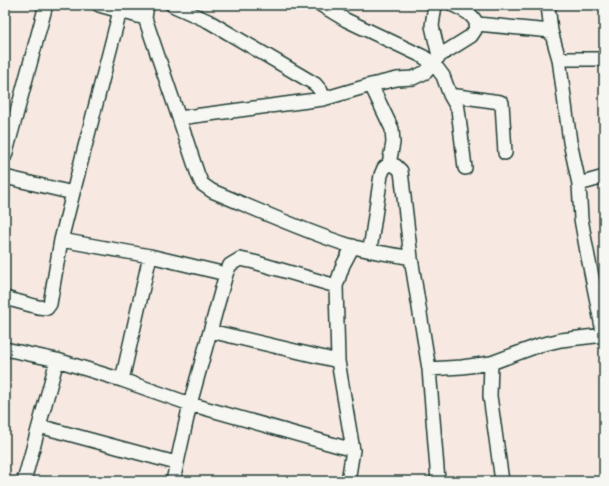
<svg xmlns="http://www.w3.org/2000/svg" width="609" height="486" font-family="'Gochi Hand',sans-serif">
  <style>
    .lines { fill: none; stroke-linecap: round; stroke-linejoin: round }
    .minor-casing { stroke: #1f3d34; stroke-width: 16 }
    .minor { stroke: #f6f6f2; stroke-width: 13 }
  </style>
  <rect width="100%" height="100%" fill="#f7e9e2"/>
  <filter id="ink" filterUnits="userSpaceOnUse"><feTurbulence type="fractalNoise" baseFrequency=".025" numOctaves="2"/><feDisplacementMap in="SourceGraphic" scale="8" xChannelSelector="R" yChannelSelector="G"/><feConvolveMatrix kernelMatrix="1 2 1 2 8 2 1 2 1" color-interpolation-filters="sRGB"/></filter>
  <g filter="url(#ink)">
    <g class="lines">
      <g class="minor-casing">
        <path id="minor" d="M99 5 145 18 147 5
          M172 5 208 21 315 84 321 91 323 99
          M321 5 346 20 422 56 434 64 443 76 450 95 458 109 465 168
          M435 5 432 26 439 56
          M453 5C463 10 472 13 477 24L551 31
          M548 5 551 31 559 59 570 142 579 184 581 219 588 257 604 337
          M145 18 179 118
          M559 59H604
          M371 85 397 79 413 78 426 72 439 56 471 36 475 30 477 24
          M450 95 500 102 502 103 505 153
          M5 156 46 5
          M389 164 396 166 401 171 411 258 429 369 438 481
          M5 177 73 193
          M579 184 604 177
          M61 240 150 256 226 274
          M370 250 381 175 384 168 389 164 393 143 392 129 371 85 323 99 179 118 198 175 202 184 212 191C258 210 303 231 351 246 371 252 391 254 411 258
          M5 298 38 307 47 308 50 304 61 240 73 193 120 11
          M210 331 338 361
          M5 349 57 360 122 380 190 404 353 450
          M491 363 490 396 502 481
          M429 369 462 367 491 363 540 345 561 340 604 335
          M122 380 150 256
          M39 426 176 463
          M24 481 57 360
          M173 481 190 404 226 274 230 265 240 259 254 262 336 286
          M348 481 353 450 338 361 336 286 343 265 353 246"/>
      </g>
      <use href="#minor" class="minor"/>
    </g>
  </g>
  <rect width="609" height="486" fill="none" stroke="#f6f6f2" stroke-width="20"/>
  <rect x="10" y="10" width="589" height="466" fill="none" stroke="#1f3d34" stroke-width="1.5" filter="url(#ink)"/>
</svg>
